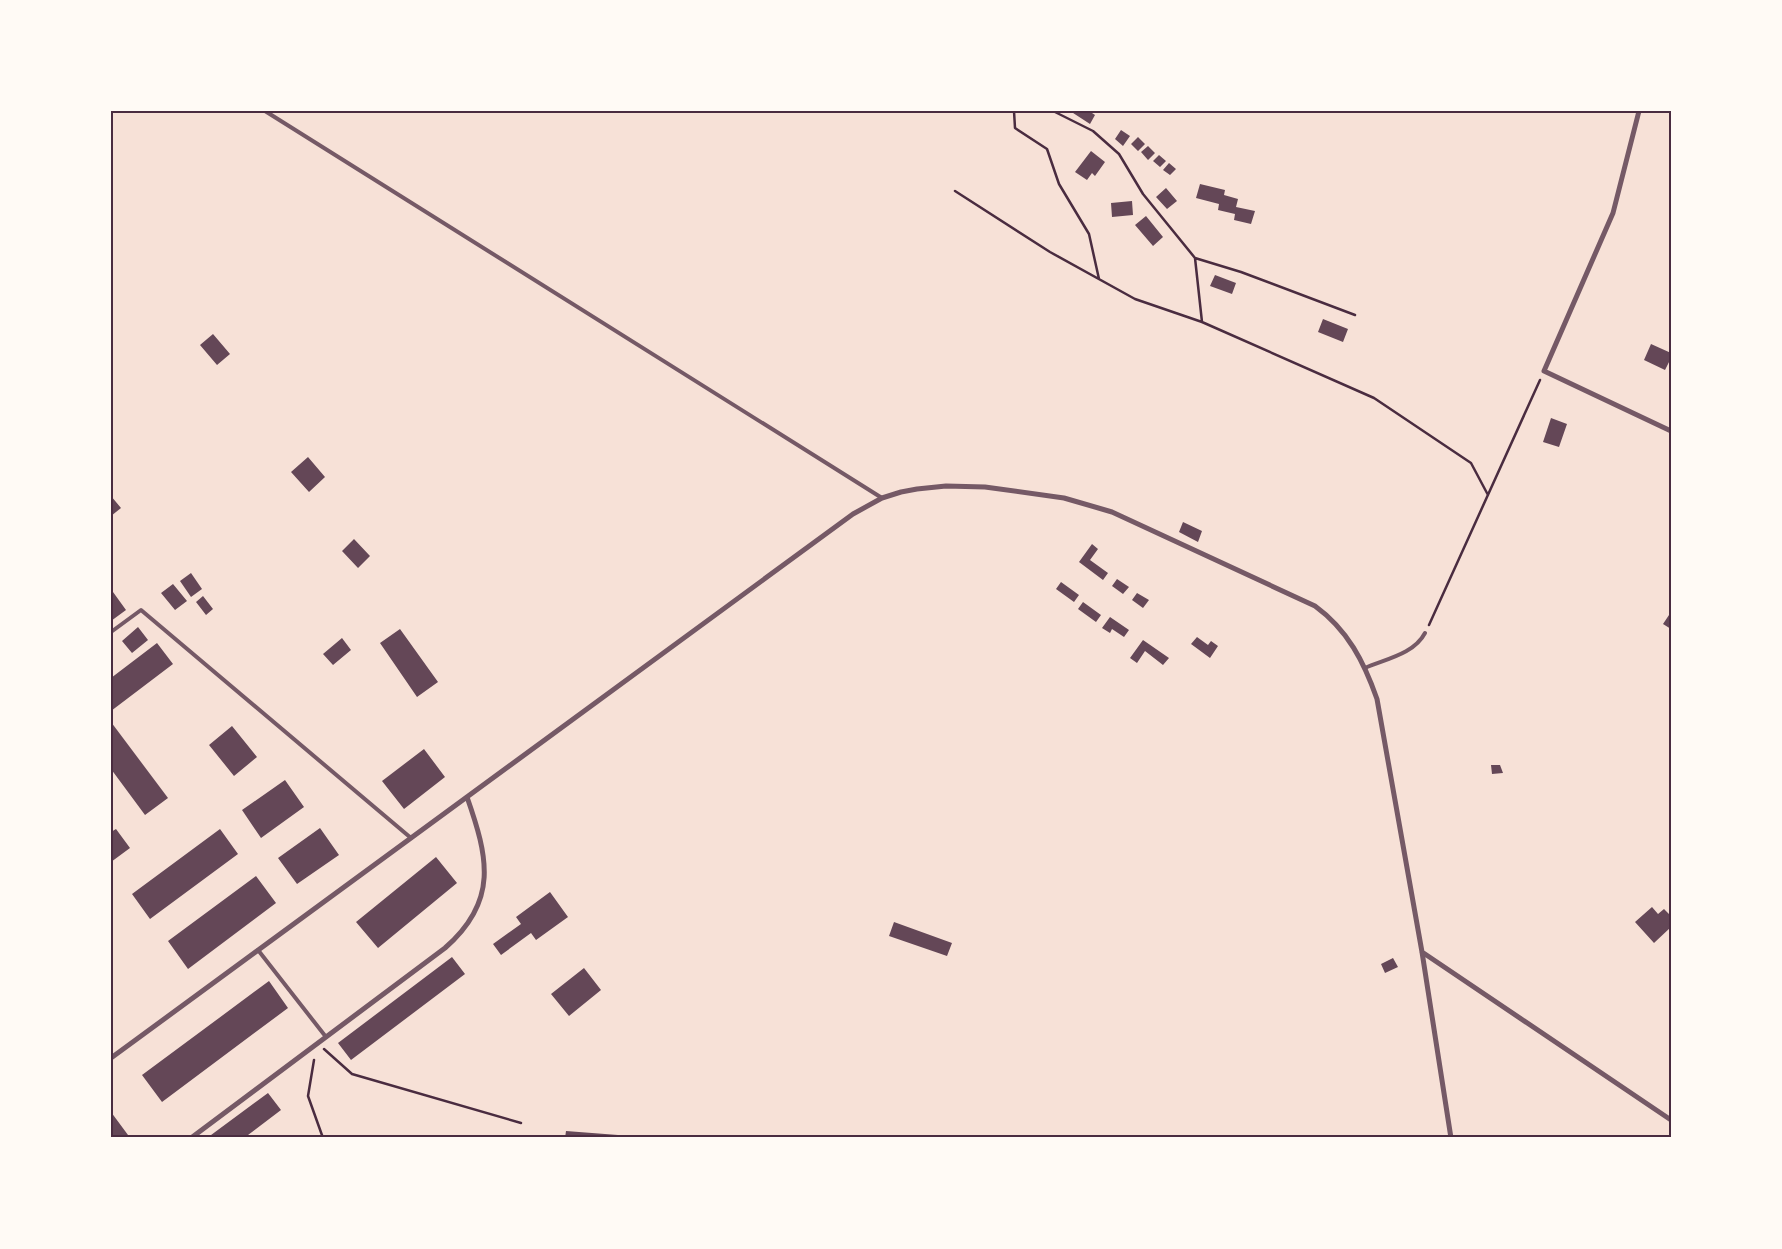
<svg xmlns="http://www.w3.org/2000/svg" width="1782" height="1249" font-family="'Work Sans',sans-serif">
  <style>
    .building { fill: #644757 }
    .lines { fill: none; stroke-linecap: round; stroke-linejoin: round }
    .path { stroke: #4a2c40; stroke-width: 2.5 }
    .service { stroke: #755966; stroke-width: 4 }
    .minor { stroke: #755966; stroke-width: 5 }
    .neatline { fill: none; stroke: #4a2c40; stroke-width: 2 }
  </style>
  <rect width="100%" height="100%" fill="#f7e1d7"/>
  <path class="building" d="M1070 111H1089L1095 115 1090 124Z
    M1121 130 1130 136 1123 146 1115 139Z
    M1138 137 1145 144 1138 151 1131 144Z
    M1148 146 1155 153 1148 160 1141 152Z
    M1091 151 1105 162 1095 176 1092 173 1087 180 1075 172Z
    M1159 155 1166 161 1160 167 1153 161Z
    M1169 163 1176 169 1170 175 1163 170Z
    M1200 184 1225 190 1224 195 1238 199 1236 207 1255 211 1251 224 1234 220 1235 214 1218 210 1219 204 1196 198Z
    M1166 188 1177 201 1167 209 1156 197Z
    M1132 201 1133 215 1112 217 1111 203Z
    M1146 216 1163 237 1153 246 1135 225Z
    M1215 275 1236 283 1232 294 1210 286Z
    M1323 319 1348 329 1343 342 1318 332Z
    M213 334 230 354 217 365 200 345Z
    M1651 344 1671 353V358L1665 370 1644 360Z
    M1551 418 1567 424 1559 447 1543 442Z
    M308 457 325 477 309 492 291 472Z
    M111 496 121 508 111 516Z
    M1183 522 1202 531 1198 542 1179 532Z
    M354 539 370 556 358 568 342 551Z
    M1092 544 1098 549 1090 560 1108 573 1103 580 1079 562Z
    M191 573 202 589 191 597 180 581Z
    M1117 579 1129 587 1123 594 1112 586Z
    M1061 582 1079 595 1074 602 1056 589Z
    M173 584 187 601 175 610 161 593Z
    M113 592 126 610 111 621V593Z
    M1137 593 1149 600 1143 608 1132 600Z
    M203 596 213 609 206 615 196 602Z
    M1083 602 1101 615 1096 622 1078 609Z
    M1671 612V629L1663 624Z
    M1110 617 1129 630 1124 637 1112 629 1110 633 1102 628Z
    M138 627 148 640 132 653 122 641Z
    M400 629 438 682 417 697 380 643Z
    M1197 637 1208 645 1211 641 1218 646 1210 658 1191 644Z
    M342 638 351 650 333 665 323 654Z
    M1143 640 1169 658 1163 665 1145 651 1137 663 1130 658Z
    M157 643 173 664 111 711V678Z
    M111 722 168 798 145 815 111 769Z
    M232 726 257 757 234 776 209 745Z
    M424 749 445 777 404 809 382 781Z
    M1491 765H1500L1503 773 1492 774Z
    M285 780 304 807 261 838 242 810Z
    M320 828 339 855 297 884 278 858Z
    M116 829 130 848 111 862V832Z
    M220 829 238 854 150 919 132 894Z
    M436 857 457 883 378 948 356 922Z
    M256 876 276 903 188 969 168 941Z
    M550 892 568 917 536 940 531 933 501 955 493 944 521 924 516 917Z
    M1652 907 1658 914 1664 909 1671 916V927L1654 943 1635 922Z
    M894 922 952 943 947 956 889 936Z
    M452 957 465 974 351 1060 338 1043Z
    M1393 958 1398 967 1385 973 1381 964Z
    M584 968 601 990 569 1016 551 994Z
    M269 981 288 1008 162 1102 142 1075Z
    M268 1093 281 1110 244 1138H207Z
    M111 1112 128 1135 125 1138H111Z
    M566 1131 631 1136V1138H565Z"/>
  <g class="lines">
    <path class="path" d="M1014 111 1015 128 1047 149 1059 184 1089 234 1099 279
      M1053 111 1093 131 1119 154 1143 194 1195 258 1202 322
      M955 191 1050 252 1135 299 1202 322 1374 398 1471 463 1488 495
      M1195 258 1241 272 1355 315
      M1429 625 1540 380
      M324 1049 352 1074 521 1123
      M314 1060 308 1096 323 1138"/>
    <path class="service" d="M265 111 882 498
      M111 632 141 610 411 838
      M1365 668C1386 659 1414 654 1425 633
      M258 950 326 1037"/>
    <path class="minor" d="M1639 111 1613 213 1544 371 1671 431
      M1422 952 1671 1120
      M111 1058 853 514 882 498 901 492 917 489 946 486 985 487 1064 498 1112 512 1315 606C1348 630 1364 662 1377 699L1422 952 1451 1138
      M191 1138 445 948C499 901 488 857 467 797"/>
  </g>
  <rect width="1782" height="1249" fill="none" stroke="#fffaf5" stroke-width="225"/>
  <rect x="112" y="112" width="1558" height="1024" class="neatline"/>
</svg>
